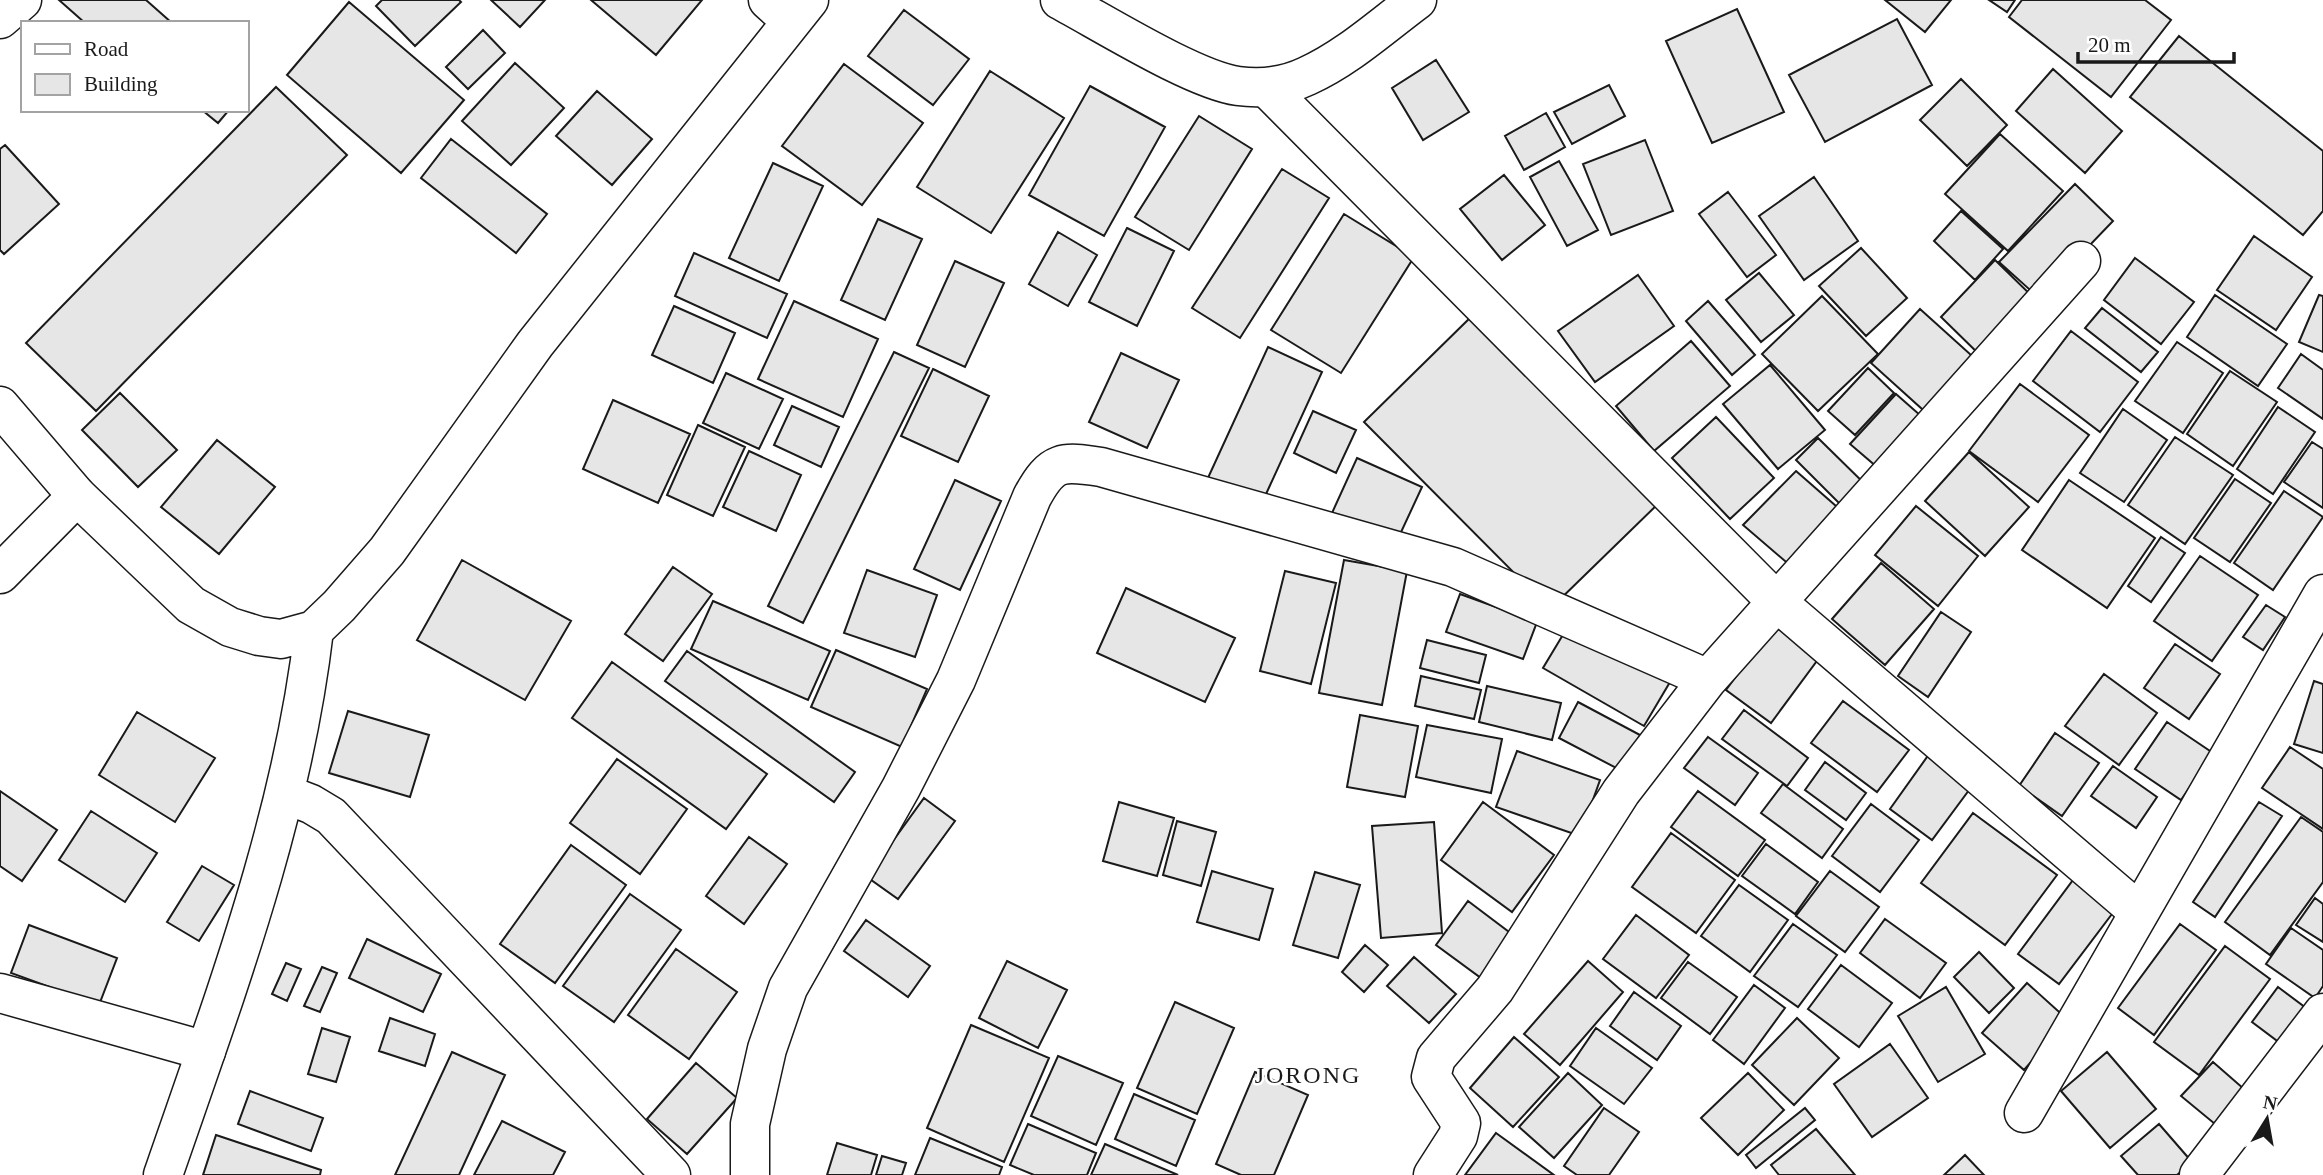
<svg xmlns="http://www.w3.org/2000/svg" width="2323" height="1175" font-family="Georgia,serif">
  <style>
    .building { fill: #e6e6e6; stroke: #1a1a1a; stroke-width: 2 }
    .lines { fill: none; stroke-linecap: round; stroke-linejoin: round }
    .minor-casing { stroke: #1a1a1a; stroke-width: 41 }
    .tertiary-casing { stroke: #1a1a1a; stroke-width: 41 }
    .minor { stroke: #fff; stroke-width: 38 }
    .tertiary { stroke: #fff; stroke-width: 38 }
    .labels { text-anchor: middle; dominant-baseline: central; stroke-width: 5; stroke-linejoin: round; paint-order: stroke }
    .quarter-label { font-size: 24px; letter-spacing: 2px; fill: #1a1a1a; stroke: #fff }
  </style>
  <rect width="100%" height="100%" fill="#fff"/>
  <path class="building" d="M59 0H146L172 23H85Z
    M382 0H459L461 2 415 46 376 6Z
    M491 0H545L520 27Z
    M591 0H702L656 55Z
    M1885 0H1951L1925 32Z
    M1989 0H2015L2007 12Z
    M2022 0H2145L2171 20 2111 97 2009 17Z
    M349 2 464 100 401 173 287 75Z
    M1737 9 1784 112 1712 143 1666 41Z
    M904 10 969 59 933 105 868 56Z
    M1897 19 1932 85 1825 142 1789 75Z
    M483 30 505 53 468 89 446 67Z
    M2179 36 2323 151V211L2303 235 2130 97Z
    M1436 60 1469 112 1423 140 1392 88Z
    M515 63 564 108 511 165 462 121Z
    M844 64 923 123 862 205 782 146Z
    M2053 69 2122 131 2085 173 2016 111Z
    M990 71 1064 118 991 233 917 187Z
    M1961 79 2007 125 1967 166 1920 120Z
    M1609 85 1625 116 1572 144 1554 112Z
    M1090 86 1165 127 1104 236 1029 195Z
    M276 87 347 155 96 411 26 343Z
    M597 91 652 139 612 185 556 136Z
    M202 110H229L218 123Z
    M1546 113 1565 147 1524 170 1505 136Z
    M1199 116 1252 149 1189 250 1135 217Z
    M2000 134 2063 191 2008 251 1945 194Z
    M451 139 547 214 516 253 421 178Z
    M1645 140 1673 211 1611 235 1583 164Z
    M5 145 59 204 4 254 0 250V149Z
    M1559 161 1598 230 1567 246 1530 177Z
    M773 163 823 186 779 281 729 258Z
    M1282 169 1329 198 1240 338 1192 308Z
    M1504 175 1545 225 1502 260 1460 209Z
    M1814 177 1858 241 1804 280 1759 216Z
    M2075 184 2113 221 2039 298 1999 262Z
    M1728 192 1776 255 1747 277 1699 214Z
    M1961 211 2003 249 1975 280 1934 241Z
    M1344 214 1414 257 1341 373 1271 330Z
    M878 219 922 239 885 320 841 300Z
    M1127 228 1174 251 1137 326 1089 302Z
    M1058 232 1097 255 1068 306 1029 284Z
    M2254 236 2312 277 2276 330 2217 290Z
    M1861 248 1907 298 1866 336 1819 286Z
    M694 253 787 294 767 338 675 296Z
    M2135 258 2194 302 2161 344 2104 300Z
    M1995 260 2039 303 1985 360 1941 317Z
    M955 261 1004 283 965 367 917 345Z
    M1759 273 1794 315 1761 342 1726 300Z
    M1638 275 1674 326 1595 382 1558 331Z
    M2215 295 2287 344 2258 386 2187 337Z
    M2319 295 2323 296V352L2299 342Z
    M1822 296 1878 354 1818 411 1762 354Z
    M794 301 878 339 843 417 758 379Z
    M1708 301 1755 355 1732 375 1686 321Z
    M674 306 735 333 713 383 652 355Z
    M2102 308 2158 352 2141 372 2085 328Z
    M1920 309 1981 364 1932 418 1871 363Z
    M1475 313 1662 500 1550 609 1364 422Z
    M2071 331 2138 382 2100 432 2033 381Z
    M1691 341 1730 386 1654 451 1616 406Z
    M2177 342 2223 373 2183 433 2135 401Z
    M1268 347 1322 372 1261 505 1207 480Z
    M894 352 929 368 803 623 768 606Z
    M1121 353 1179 380 1147 448 1089 422Z
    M2301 354 2323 370V419L2278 388Z
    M1770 365 1825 430 1778 469 1723 404Z
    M1868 368 1894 393 1855 435 1828 411Z
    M933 369 989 396 958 462 901 436Z
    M2230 371 2277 402 2233 466 2187 434Z
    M726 373 783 399 759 449 703 423Z
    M2020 384 2089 435 2038 502 1969 451Z
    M120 393 177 450 138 487 82 430Z
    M1896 394 1929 423 1884 473 1850 444Z
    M613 400 690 434 658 503 583 469Z
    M792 406 839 427 821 467 774 445Z
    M2278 407 2315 432 2273 494 2237 469Z
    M2123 409 2167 440 2124 502 2080 473Z
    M1313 411 1356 430 1336 473 1294 453Z
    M1716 417 1774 478 1730 519 1672 458Z
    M698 425 745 447 713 516 667 495Z
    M2175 437 2233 475 2185 544 2128 505Z
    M1818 438 1873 492 1850 514 1796 460Z
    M217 440 275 487 219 554 161 507Z
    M2312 442 2323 449V508L2284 482Z
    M749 451 801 475 776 531 723 507Z
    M1969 452 2029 507 1985 556 1925 501Z
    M1357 458 1422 487 1396 543 1332 513Z
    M1796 471 1844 513 1792 567 1743 525Z
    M2235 479 2271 503 2230 562 2194 538Z
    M955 480 1001 501 960 590 914 569Z
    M2069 480 2155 538 2107 608 2022 550Z
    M2284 491 2323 517 2273 590 2234 563Z
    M1916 506 1978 556 1938 606 1875 555Z
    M2161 537 2185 553 2151 602 2128 586Z
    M2200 556 2258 595 2212 661 2154 621Z
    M462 560 571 621 525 700 417 640Z
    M1344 560 1407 571 1382 705 1319 693Z
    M1881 563 1934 609 1885 665 1832 619Z
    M673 567 712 594 663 661 625 634Z
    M867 570 937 595 915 657 844 633Z
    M1285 571 1336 583 1311 684 1260 671Z
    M1126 588 1235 638 1205 702 1097 653Z
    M1460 594 1537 622 1523 659 1446 632Z
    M713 601 830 651 808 700 691 649Z
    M2266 605 2285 617 2263 650 2243 637Z
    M1941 612 1971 632 1928 697 1898 676Z
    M1781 616 1825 650 1771 723 1726 690Z
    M1570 623 1670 682 1644 726 1543 668Z
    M1427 640 1486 655 1479 683 1420 668Z
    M2175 644 2220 674 2189 719 2144 688Z
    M836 650 927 689 902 747 811 707Z
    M687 651 855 772 834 802 665 681Z
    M612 662 767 774 726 829 572 718Z
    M2104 674 2157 713 2119 765 2065 726Z
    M1421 676 1481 690 1474 719 1415 706Z
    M2314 681 2323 684V753L2294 744Z
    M1487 686 1561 703 1552 740 1479 722Z
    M1843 701 1909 750 1877 792 1811 743Z
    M1578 702 1640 735 1622 771 1559 738Z
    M1744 710 1808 758 1787 786 1722 739Z
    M348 711 429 735 410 797 329 773Z
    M137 712 215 758 175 822 99 775Z
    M1360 715 1418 726 1405 797 1347 787Z
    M2167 722 2213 753 2181 800 2135 769Z
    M1427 725 1502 739 1491 793 1416 777Z
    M2055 733 2099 763 2062 816 2019 786Z
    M1708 737 1758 773 1735 805 1684 768Z
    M2290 747 2323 769V829L2262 788Z
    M1932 750 1975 782 1932 840 1890 809Z
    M1517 751 1600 780 1580 836 1496 807Z
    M617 759 687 809 640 874 570 823Z
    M1825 762 1866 793 1846 820 1805 790Z
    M2113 766 2157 797 2136 828 2091 796Z
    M1783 784 1843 829 1822 858 1761 813Z
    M0 791 57 830 22 881 0 866Z
    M1698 791 1765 840 1738 876 1671 827Z
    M924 798 955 821 898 899 867 877Z
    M1119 802 1174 818 1157 876 1103 861Z
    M1483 802 1554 855 1512 912 1441 860Z
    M2259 802 2282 816 2215 917 2193 902Z
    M1871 804 1919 840 1880 892 1832 856Z
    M91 811 157 853 125 902 59 860Z
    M1973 813 2057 875 2005 945 1921 883Z
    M2301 817 2323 832V882L2270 955 2225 922Z
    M1177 821 1216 832 1201 886 1163 875Z
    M1434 822 1442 933 1381 938 1372 826Z
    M1671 833 1735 880 1696 933 1632 887Z
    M749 837 787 864 744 924 706 896Z
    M1766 844 1818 882 1795 914 1742 876Z
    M571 845 626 885 555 983 500 944Z
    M202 866 234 885 199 941 167 922Z
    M1212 871 1273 889 1259 940 1197 922Z
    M1830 871 1879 907 1845 952 1796 916Z
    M1315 872 1360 885 1338 958 1293 945Z
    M2076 876 2118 906 2059 984 2018 954Z
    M1739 885 1788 920 1750 972 1701 936Z
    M630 894 681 930 614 1022 563 986Z
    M2315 898 2323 904V942L2296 925Z
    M1468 901 1513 935 1481 978 1436 945Z
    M1636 915 1689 955 1656 998 1603 959Z
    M1885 919 1946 963 1920 998 1860 953Z
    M866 920 930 966 908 997 844 951Z
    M1793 924 1837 955 1798 1007 1754 976Z
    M2180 924 2216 950 2154 1035 2118 1008Z
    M29 925 117 958 99 1005 11 973Z
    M2291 928 2323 950V986L2315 998 2266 964Z
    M367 939 441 974 423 1012 349 978Z
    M1365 945 1388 965 1364 992 1342 972Z
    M2225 946 2270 979 2199 1075 2154 1042Z
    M676 949 737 992 689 1059 628 1015Z
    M1979 952 2014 988 1989 1013 1954 977Z
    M1414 957 1456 994 1429 1023 1387 986Z
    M1007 961 1067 990 1038 1048 979 1018Z
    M1588 961 1623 992 1560 1065 1524 1034Z
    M1688 962 1737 997 1710 1034 1661 998Z
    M286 963 301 969 287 1001 272 994Z
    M1841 965 1892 1003 1859 1047 1808 1009Z
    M322 967 337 973 320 1012 304 1006Z
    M2027 983 2068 1020 2024 1070 1982 1033Z
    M1754 985 1785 1008 1744 1064 1713 1040Z
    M1946 987 1985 1054 1938 1082 1898 1016Z
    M2278 987 2310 1011 2284 1046 2252 1022Z
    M1634 992 1681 1026 1657 1060 1610 1026Z
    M1175 1002 1234 1028 1197 1114 1137 1088Z
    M390 1018 435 1034 425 1066 379 1051Z
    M1797 1018 1839 1058 1794 1105 1752 1065Z
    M971 1025 1049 1058 1004 1162 927 1128Z
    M322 1028 350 1037 336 1082 308 1074Z
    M1596 1028 1652 1068 1624 1104 1570 1066Z
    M1514 1037 1559 1077 1513 1127 1470 1088Z
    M1890 1044 1928 1098 1872 1137 1834 1084Z
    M452 1052 505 1075 459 1175H395Z
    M2107 1052 2156 1109 2110 1148 2061 1091Z
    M1058 1056 1123 1083 1096 1145 1031 1116Z
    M2213 1062 2252 1096 2221 1129 2181 1096Z
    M696 1063 737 1098 687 1154 647 1119Z
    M1255 1072 1308 1095 1274 1175H1241L1216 1164Z
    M1568 1073 1602 1105 1554 1158 1519 1127Z
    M1748 1073 1784 1110 1738 1155 1701 1118Z
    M250 1091 323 1118 311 1151 238 1124Z
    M1134 1094 1195 1120 1176 1166 1115 1139Z
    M1604 1108 1639 1132 1609 1175H1577L1564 1166Z
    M1805 1108 1815 1120 1756 1168 1746 1155Z
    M502 1121 565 1152 553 1175H474Z
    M1028 1124 1096 1153 1087 1175H1034L1010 1165Z
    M2159 1124 2192 1162 2177 1175H2138L2121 1156Z
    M1816 1129 1855 1175H1779L1771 1165Z
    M1496 1133 1554 1175H1465Z
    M216 1135 321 1170 320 1175H203Z
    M930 1138 1002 1167 999 1175H915Z
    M837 1143 877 1155 871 1175H827Z
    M1105 1144 1178 1175H1091Z
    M1965 1155 1984 1175H1944Z
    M882 1156 906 1163 902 1175H876Z"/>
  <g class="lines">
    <g class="minor-casing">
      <path id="minor" d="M768 0 790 20
        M0 19 22 0
        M1267 88 1778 603 2139 912
        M0 574 77 496
        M0 993 206 1051
        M2024 1113 2323 594
        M750 1175V1124L767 1049 788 988 901 788 956 680 1032 497C1052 460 1062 461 1101 467L1453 567 1708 679
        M1433 1175 1458 1136 1461 1123 1431 1077 1436 1058 1495 989 1621 792 1708 679 2081 261
        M2199 1175 2323 1013"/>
    </g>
    <g class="tertiary-casing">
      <path id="tertiary" d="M1060 0C1103 23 1194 80 1238 86 1261 89 1286 86 1307 76 1347 58 1382 26 1417 0
        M0 406 77 496 191 605 230 627 259 636 281 639 314 630 339 606 387 551 535 344 809 0
        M285 794 311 804 331 816 671 1175
        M163 1175C225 995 292 819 314 630"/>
    </g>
    <use href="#minor" class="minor"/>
    <use href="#tertiary" class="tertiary"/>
  </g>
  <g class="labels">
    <g class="quarter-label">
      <text x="1308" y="1075">JORONG</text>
    </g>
  </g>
  <rect x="21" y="21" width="228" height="91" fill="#ffffff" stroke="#a3a3a3" stroke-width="2"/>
  <rect x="35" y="44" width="35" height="10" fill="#ffffff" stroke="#a3a3a3" stroke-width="2"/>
  <text x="84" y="56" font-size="21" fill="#1a1a1a">Road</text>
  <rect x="35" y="74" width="35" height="21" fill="#e6e6e6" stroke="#a3a3a3" stroke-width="2"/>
  <text x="84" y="91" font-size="21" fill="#1a1a1a">Building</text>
  <g transform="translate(2267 1119) rotate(11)" stroke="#ffffff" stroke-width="5" paint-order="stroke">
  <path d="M0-5L12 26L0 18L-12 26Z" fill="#1a1a1a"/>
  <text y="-10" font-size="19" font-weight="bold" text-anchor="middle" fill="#1a1a1a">N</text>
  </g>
  <path d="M2078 52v10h156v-10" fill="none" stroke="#1a1a1a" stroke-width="3.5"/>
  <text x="2088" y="52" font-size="21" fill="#1a1a1a" stroke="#ffffff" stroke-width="5" paint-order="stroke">20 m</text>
</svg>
